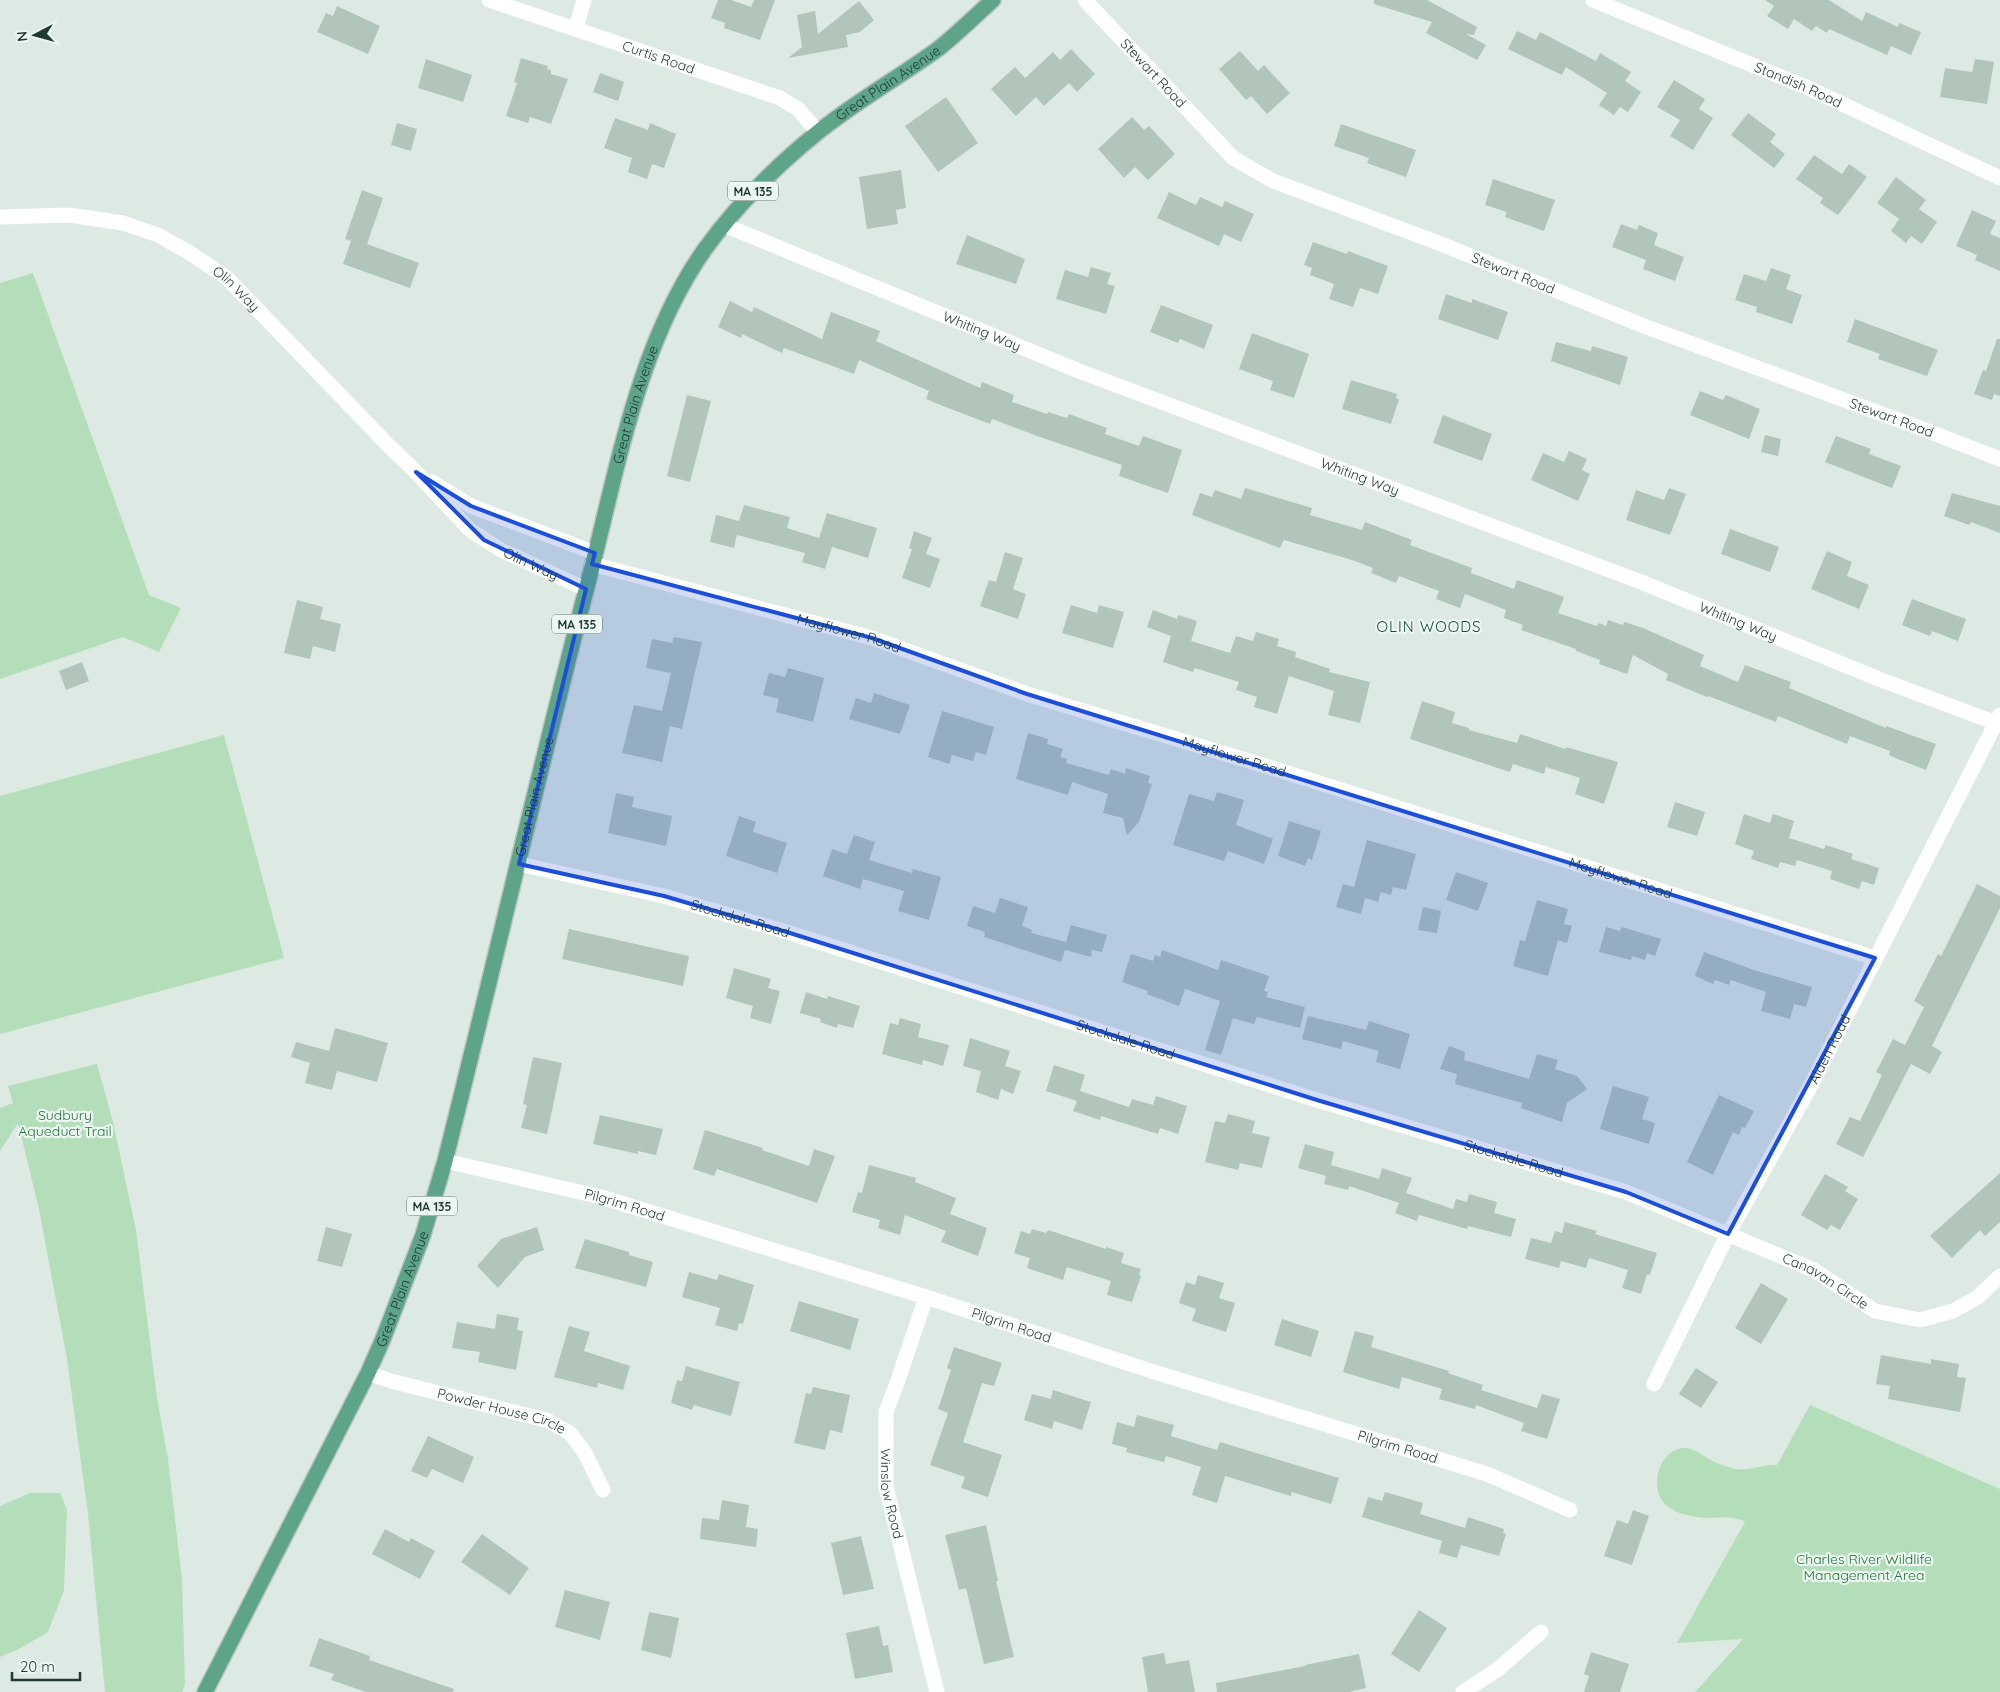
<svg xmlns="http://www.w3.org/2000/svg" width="2000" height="1692" font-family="Quicksand,sans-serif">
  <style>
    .green { fill: #b3deb9 }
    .building { fill: #b2c5bb }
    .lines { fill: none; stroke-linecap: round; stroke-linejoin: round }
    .primary-casing { stroke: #bbc4c1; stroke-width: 18 }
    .minor { stroke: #fff; stroke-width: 15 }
    .primary { stroke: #5da489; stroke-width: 15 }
    .marked { fill: #1d4ed8; fill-opacity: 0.2; stroke: #1d4ed8; stroke-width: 4; stroke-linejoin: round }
    .labels { text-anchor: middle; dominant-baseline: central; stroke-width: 4.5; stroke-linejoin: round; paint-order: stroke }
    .shield { fill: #edf7f1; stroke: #5b7369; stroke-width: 1 }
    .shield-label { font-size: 12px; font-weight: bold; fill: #1d3b2f }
    .street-label { font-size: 14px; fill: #1d3b2f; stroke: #edf7f1 }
    .park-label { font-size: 14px; fill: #257539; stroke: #edf7f1 }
    .neighbourhood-label { font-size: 15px; letter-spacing: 1px; fill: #184e3a; stroke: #edf7f1 }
  </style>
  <rect width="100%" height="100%" fill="#ddeae3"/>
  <path class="green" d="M33 273 149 595 181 608 159 652 123 637 0 679V283Z
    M224 735 284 958 0 1034V796Z
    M97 1064 113 1122 136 1230 157 1398 168 1459 182 1579 185 1685 182 1692H105L88 1514 67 1359 39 1209 18 1123 0 1151V1108L13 1103 8 1086Z
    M1810 1405 2000 1489V1692H1695L1743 1639 1677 1643 1745 1522C1731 1515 1723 1518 1708 1518 1698 1518 1683 1515 1675 1511 1645 1499 1656 1450 1683 1448 1695 1448 1701 1455 1711 1460 1717 1464 1728 1467 1736 1469 1749 1471 1764 1464 1777 1465Z
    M30 1493H60L67 1510 64 1590 48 1632 17 1650 0 1657V1506Z"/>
  <path class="building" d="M718 0H731L751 7 754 0H775L760 40 724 28 725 23 711 18Z
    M1374 0H1427L1477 27 1474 35 1466 34 1486 45 1477 60 1426 33 1432 22 1374 4Z
    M1765 0H1829L1862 21 1866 12 1898 27 1899 23 1921 32 1911 55 1891 46 1887 55 1829 29 1827 33 1816 26 1812 31 1794 19 1788 29 1767 16 1774 6Z
    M859 1 874 20 860 32 846 35 848 47 788 58 802 47 797 15 815 11 818 34Z
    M337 6 380 26 368 54 317 32 326 13 333 16Z
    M1517 31 1536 40 1540 32 1596 61 1600 53 1631 72 1625 81 1641 92 1628 112 1620 107 1614 115 1599 105 1607 93 1566 67 1562 75 1508 49Z
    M1071 49 1095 74 1077 92 1069 83 1044 106 1036 97 1016 116 991 89 1015 67 1025 78 1053 52 1060 60Z
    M1240 51 1258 71 1264 65 1290 93 1267 114 1251 96 1246 100 1219 69Z
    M521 58 548 66 547 69 551 70V74L568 79 551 124 530 117 528 123 506 116 517 83 514 82Z
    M426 59 472 75 463 102 418 88Z
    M1975 59 1994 62 1987 104 1940 97 1945 68 1972 72Z
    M600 73 624 82 618 101 593 92Z
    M1674 80 1705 99 1699 109 1713 118 1693 150 1670 136 1680 120 1657 107Z
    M946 97 978 143 938 172 905 126Z
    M1748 113 1776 134 1770 142 1785 154 1774 168 1731 135Z
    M1132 117 1144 130 1149 126 1175 154 1148 180 1135 167 1124 178 1098 149Z
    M615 118 648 130 650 123 676 134 664 168 652 164 647 179 628 172 632 158 604 148Z
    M397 123 417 129 411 151 391 145Z
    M1341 124 1416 150 1406 177 1367 163 1369 158 1334 146Z
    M1814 155 1842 174 1849 164 1867 177 1838 215 1820 203 1823 198 1796 179Z
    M901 170 906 208 896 210 898 224 867 229 859 177Z
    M1896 177 1926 200 1919 209 1937 222 1922 244 1911 236 1906 243 1891 231 1899 219 1877 203Z
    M1493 179 1555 200 1544 231 1505 217 1507 212 1485 205Z
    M362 190 383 198 367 244 419 263 410 288 343 264 351 241 345 239Z
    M1169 192 1196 205 1200 197 1222 207 1225 201 1254 214 1241 242 1224 234 1219 246 1157 218Z
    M1972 210 1996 221 1990 234 2000 238V271L1975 260 1977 255 1956 246Z
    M1621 224 1637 230 1639 225 1658 233 1654 245 1684 257 1675 281 1643 269 1646 260 1612 247Z
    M967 235 1025 259 1016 284 956 264Z
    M1313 242 1347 254 1348 251 1388 266 1378 294 1360 288 1353 307 1329 299 1334 284 1310 275 1312 268 1304 265Z
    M1091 267 1111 273 1107 284 1115 286 1106 314 1056 299 1065 270 1088 277Z
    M1771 268 1791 275 1786 289 1802 295 1792 324 1756 312 1757 307 1735 300 1744 274 1766 281Z
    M1446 294 1472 303V299L1508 312 1498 340 1438 319Z
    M730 301 752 312 754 307 822 339 831 312 880 331 876 341 980 388 982 382 1014 395 1012 402 1047 414 1048 412 1067 418 1069 414 1107 428 1105 434 1139 446 1143 436 1182 450 1168 493 1119 476 1122 465 1040 437 992 419 990 424 943 406 926 399 929 391 859 360 854 374 784 348 782 353 742 334 741 338 718 327Z
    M1161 305 1213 325 1204 349 1180 339 1178 343 1150 332Z
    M1855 319 1938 350 1927 376 1878 359 1880 354 1847 342Z
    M1252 333 1309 354 1294 398 1270 390 1273 381 1239 369Z
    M1997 339H2000V396L1994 394 1992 400 1974 394 1983 370 1986 371Z
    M1556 342 1591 351 1592 346 1628 357 1620 385 1551 361Z
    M1351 380 1397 394 1396 398 1399 399 1391 424 1342 409Z
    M1700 391 1723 400 1726 395 1760 409 1749 439 1690 415Z
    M687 395 711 401 690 482 667 476Z
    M1443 415 1492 434 1482 461 1433 443Z
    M1765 435 1781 439 1778 456 1761 452Z
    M1836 436 1871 449 1869 454 1901 466 1892 488 1825 462Z
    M1569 451 1587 459 1582 470 1590 474 1578 501 1531 480 1543 453 1564 462Z
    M1245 488 1312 508 1310 515 1362 530 1365 522 1412 540 1410 545 1472 568 1471 573 1514 589 1517 580 1564 597 1558 613 1597 626 1599 623 1606 626 1608 620 1623 625 1624 622 1643 628 1704 655 1700 666 1738 682 1745 665 1791 682 1789 688 1886 728V726L1936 744 1926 770 1895 758 1889 755 1890 751 1850 736 1847 744 1778 716 1776 722 1708 696 1707 697 1666 680 1668 674 1633 655 1627 674 1599 664 1600 660 1576 651V649L1521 630 1523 625 1504 618 1506 610 1465 594 1460 608 1436 599 1439 591 1399 576 1396 583 1371 573 1373 568 1352 560 1284 540 1280 548 1192 515 1200 493 1212 497 1215 490 1241 499Z
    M1669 488 1686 494 1670 535 1626 520 1636 490 1664 500Z
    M1952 493 2000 506V533L1971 522 1969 525 1944 516Z
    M744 505 790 517 787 528 819 538 827 513 877 528 868 558 832 547 825 569 802 562 805 553 737 535 734 548 710 542 716 515 739 521Z
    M1730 529 1779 547 1770 572 1721 554Z
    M914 531 932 538 926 554 940 559 930 588 902 578 912 549 909 548Z
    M1827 551 1852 562 1847 576 1869 585 1859 609 1811 589Z
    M1005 552 1023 558 1013 589 1026 594 1018 619 980 606 989 580 996 582Z
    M1912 599 1966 619 1958 641 1932 631 1930 636 1902 625Z
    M297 600 323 607 320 619 341 624 335 652 313 646 310 659 284 653Z
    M1071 605 1097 613 1099 605 1124 612 1113 648 1062 633Z
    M1153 610 1177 619 1178 615 1197 621 1191 641 1230 653 1236 636 1253 641 1256 632 1279 639 1277 646 1296 652 1295 657 1330 669 1329 672 1370 682 1360 723 1328 715 1334 691 1289 676 1277 714 1254 707 1257 697 1236 690 1239 682 1195 668 1193 672 1163 662 1171 636 1147 627Z
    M674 637 702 642 682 729 670 726 662 762 622 753 634 705 662 711 671 673 646 668 652 639 672 643Z
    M82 662 89 681 66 690 59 671Z
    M788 668 824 678 813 722 776 712 779 699 763 695 769 673 785 677Z
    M874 693 910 705 900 734 849 719 856 698 871 703Z
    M1422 701 1455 712 1452 723 1469 728V730L1517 743 1520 734 1565 749 1566 747 1618 762 1604 804 1575 794 1580 778 1546 767 1544 774 1513 764 1510 772 1410 739Z
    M942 711 994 727 986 755 976 752 973 761 952 755 949 764 928 757Z
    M1028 733 1048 739 1047 744 1063 749 1060 757 1067 759 1066 763 1109 775 1111 769 1125 774 1126 768 1150 776 1148 783 1152 784 1139 822 1127 835 1123 818 1103 813 1108 794 1072 782 1068 795 1016 779Z
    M1217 792 1244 800 1236 825 1273 839 1264 864 1228 851 1224 861 1173 845 1189 794 1214 801Z
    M616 793 634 797 632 807 672 816 666 846 608 833Z
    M1675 802 1705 812 1697 836 1667 827Z
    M1744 814 1770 823 1773 814 1794 821 1789 838 1824 849 1826 845 1853 854 1851 859 1879 868 1874 885 1862 881 1859 889 1830 879 1832 871 1797 860 1795 866 1780 862 1778 868 1751 859 1754 851 1735 844Z
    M739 816 756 822 753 832 787 843 777 873 726 856Z
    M1289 821 1321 831 1312 860 1308 858 1305 866 1278 856Z
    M854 835 875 842 869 860 912 873 913 869 941 877 929 920 898 911 904 891 863 879 860 889 823 876 832 849 847 854Z
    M1367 840 1416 854 1406 890 1393 887 1391 895 1381 892 1378 902 1365 898 1361 914 1336 907 1343 884 1354 887Z
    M1456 872 1488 883 1478 911 1446 900Z
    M1977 884 2000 896V908L1932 1046 1942 1052 1930 1074 1911 1064 1863 1157 1836 1144 1850 1117 1860 1121 1882 1075 1876 1072 1893 1039 1905 1045 1924 1007 1914 1001 1938 954 1941 956Z
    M1000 898 1028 907 1022 926 1032 930 1031 933 1066 942 1071 925 1107 935 1102 952 1092 950 1091 957 1065 950 1061 962 984 937 985 932 967 926 973 906 995 913Z
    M1537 900 1568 909 1564 924 1572 926 1567 943 1558 940 1548 976 1513 966 1520 940 1525 941Z
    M1423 907 1441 911 1437 933 1418 930Z
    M1606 927 1620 931 1622 927 1661 939 1655 956 1647 953 1645 960 1632 956 1631 960 1599 952Z
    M569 929 689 956 683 986 562 959Z
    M1162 950 1218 970 1221 960 1269 976 1264 991 1268 992 1266 997 1305 1007 1300 1028 1257 1017 1254 1024 1233 1018 1221 1055 1205 1050 1220 1001 1185 989 1179 1006 1147 994 1148 991 1122 982 1131 954 1153 961 1155 955 1160 957Z
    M1704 952 1757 971 1812 987 1806 1007 1794 1004 1790 1019 1761 1011 1766 992 1731 980 1729 985 1715 980 1713 984 1695 976Z
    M734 968 771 979 768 988 780 991 771 1024 750 1018 753 1006 726 998Z
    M806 992 827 999 828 996 860 1006 853 1028 838 1024 837 1028 820 1022 821 1019 800 1013Z
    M1308 1016 1366 1030 1369 1021 1410 1034 1400 1069 1376 1062 1379 1051 1343 1041 1341 1049 1302 1039Z
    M900 1018 921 1024 918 1037 949 1045 943 1066 923 1060 922 1065 882 1054 890 1023 898 1025Z
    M335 1028 388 1043 377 1082 337 1071 332 1090 305 1083 310 1063 291 1057 296 1042 329 1051Z
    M970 1038 1010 1051 1005 1066 1021 1071 1013 1094 1001 1089 998 1100 976 1092 981 1071 963 1066Z
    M1449 1046 1465 1052 1464 1060 1529 1079 1537 1054 1558 1060 1555 1069 1577 1076 1587 1089 1567 1103 1562 1122 1521 1108 1522 1103 1455 1084 1457 1074 1440 1069Z
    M533 1057 562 1063 547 1134 521 1128 527 1105 523 1104Z
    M1054 1065 1085 1075 1080 1091 1129 1107 1132 1099 1153 1105 1156 1096 1187 1106 1178 1134 1160 1128 1158 1134 1101 1116 1100 1120 1073 1111 1077 1101 1046 1091Z
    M1613 1086 1649 1097 1642 1119 1655 1123 1649 1144 1600 1129Z
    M1719 1095 1754 1111 1745 1128 1742 1127 1739 1135 1733 1132 1713 1175 1687 1162Z
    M1228 1114 1255 1121 1252 1133 1270 1137 1262 1168 1240 1163 1238 1170 1205 1162 1215 1121 1225 1123Z
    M600 1115 663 1129 656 1155 638 1151V1154L593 1144Z
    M705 1130 763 1148 762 1150 809 1166 814 1149 835 1156 817 1203 717 1169 714 1176 693 1169Z
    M1305 1144 1334 1152 1331 1165 1379 1179 1382 1168 1412 1178 1406 1193 1453 1209 1456 1199 1467 1202 1469 1194 1497 1202 1494 1213 1516 1219 1511 1237 1468 1226 1467 1229 1419 1215 1417 1221 1395 1213 1399 1203 1349 1186 1348 1190 1324 1184 1326 1176 1298 1168Z
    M869 1165 916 1178 915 1182 956 1198 950 1214 987 1228 978 1256 941 1242 946 1231 905 1215 900 1235 878 1228 880 1220 852 1212 858 1192 862 1193Z
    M2000 1173V1222L1985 1236 1980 1230 1952 1258 1930 1236Z
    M1825 1174 1848 1187 1845 1191 1858 1199 1840 1230 1831 1225 1827 1230 1801 1215Z
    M1565 1222 1597 1231 1595 1234 1657 1253 1650 1275 1647 1274 1641 1294 1622 1288 1628 1270 1589 1258 1586 1268 1561 1261 1559 1268 1525 1259 1531 1238 1551 1243 1555 1231 1562 1233Z
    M326 1227 352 1234 342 1267 317 1261Z
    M537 1227 544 1250 525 1257 498 1288 477 1266 501 1239Z
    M1032 1229 1046 1233 1048 1230 1106 1249V1247L1124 1253 1121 1263 1141 1269 1139 1275 1141 1276 1132 1302 1107 1295 1111 1281 1067 1267 1063 1280 1027 1268 1030 1258 1014 1253 1021 1231 1030 1234Z
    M585 1239 629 1252V1255L653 1262 646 1287 575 1268Z
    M689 1272 717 1280 719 1274 754 1285 743 1324 739 1323 737 1331 715 1325 720 1308 682 1297Z
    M1198 1275 1224 1283 1219 1298 1235 1303 1226 1332 1192 1321 1196 1309 1179 1303 1186 1282 1195 1285Z
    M1761 1283 1788 1299 1761 1344 1735 1328Z
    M799 1301 859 1319 850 1350 790 1331Z
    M497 1314 519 1318 517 1330 523 1331 516 1370 478 1362 480 1352 452 1348 457 1322 495 1329Z
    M1282 1319 1319 1331 1311 1357 1274 1345Z
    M569 1326 590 1332 584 1351 630 1366 623 1390 598 1383 597 1388 554 1377Z
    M1355 1331 1374 1336 1371 1347 1449 1371 1448 1373 1483 1385 1481 1390 1537 1408 1542 1394 1560 1399 1547 1439 1521 1431 1524 1423 1476 1405 1475 1409 1439 1399 1442 1389 1402 1377 1399 1389 1343 1372Z
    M954 1347 1002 1363 994 1386 982 1383 963 1442 1002 1455 988 1497 961 1488 965 1477 930 1465 948 1413 938 1409 951 1370 947 1368Z
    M1881 1355 1931 1364V1359L1959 1364 1957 1377 1966 1378 1960 1412 1888 1399 1890 1386 1876 1384Z
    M686 1366 740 1382 731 1416 694 1405 692 1410 671 1403 677 1380 682 1381Z
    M1696 1368 1718 1382 1701 1408 1679 1394Z
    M813 1387 850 1395 842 1433 830 1430 825 1450 794 1443 806 1393 811 1394Z
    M1053 1390 1091 1402 1082 1430 1054 1421 1052 1429 1024 1420 1032 1394 1051 1399Z
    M1137 1415 1174 1425 1171 1436 1217 1450 1220 1442 1339 1478 1331 1504 1292 1492 1291 1496 1225 1476 1217 1503 1192 1495 1201 1467 1166 1456 1164 1462 1126 1452 1127 1448 1112 1444 1117 1422 1134 1427Z
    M428 1436 474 1457 463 1483 432 1469 427 1478 411 1471Z
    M1385 1492 1423 1503 1420 1514 1465 1528 1468 1517 1504 1529 1503 1533 1506 1534 1499 1556 1461 1545 1457 1558 1439 1553 1442 1541 1362 1517 1368 1497 1382 1501Z
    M722 1500 749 1505 746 1527 758 1529 756 1547 700 1539 702 1518 719 1520Z
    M1633 1510 1649 1516 1632 1565 1604 1556 1617 1520 1628 1524Z
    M986 1525 998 1581H996L1014 1657 984 1664 966 1588 959 1590 945 1535Z
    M385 1529 409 1542 411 1538 435 1551 420 1579 372 1554Z
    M482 1534 529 1568 510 1595 461 1562Z
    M861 1536 874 1589 843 1595 831 1543Z
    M565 1590 610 1602 600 1640 555 1627Z
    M1419 1610 1447 1628 1419 1672 1391 1654Z
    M649 1612 679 1618 671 1658 641 1650Z
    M879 1626 883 1646 888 1645 893 1672 855 1679 846 1633Z
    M319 1638 370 1656 369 1660 454 1689 453 1692H366L331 1680 334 1674 309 1666Z
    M1591 1652 1629 1664 1620 1692H1584L1589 1676 1584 1674Z
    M1164 1653 1166 1664 1189 1660 1195 1692H1148L1142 1657Z
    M1359 1654 1366 1688 1349 1692H1217L1216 1683 1305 1666V1665Z"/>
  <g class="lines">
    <g class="primary-casing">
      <g id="primary">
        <path id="s12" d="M205 1692 368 1373 383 1339 423 1235 445 1161C494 966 539 770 590 575 618 466 639 342 705 249 737 205 775 167 817 133 855 102 898 78 938 49 957 34 975 16 993 0"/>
      </g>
    </g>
    <g class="minor">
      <path id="s1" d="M489 0 780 98 798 109 818 132"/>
      <path id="s2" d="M1085 0 1233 158 1273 181 1441 244 1644 326 1920 428 2000 459"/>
      <path id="s3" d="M1593 0 1806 87 2000 178"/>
      <path d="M576 28 584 0"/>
      <path id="s4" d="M0 217 69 215 123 223 158 235 190 253 227 278 389 446 413 469 470 530 503 551 586 589"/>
      <path id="s5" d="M724 225 1079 371 1641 582 1879 679 1996 723"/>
      <path d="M432 482 471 506 595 553"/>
      <path id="s6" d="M592 564 872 638 1027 694 1259 764 1875 958"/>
      <path id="s7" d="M519 864 664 896 790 933 1317 1100 1626 1192 1814 1270 1875 1311 1920 1320 1953 1311 1978 1297 2000 1276"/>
      <path id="s8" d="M445 1161 601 1197 926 1297 1151 1371 1487 1474 1570 1510"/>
      <path id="s9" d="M926 1297 897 1383 886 1412V1487L937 1692"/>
      <path id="s10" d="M368 1373 391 1381 546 1420 570 1433 585 1453 603 1490"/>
      <path id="s11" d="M1654 1384 1728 1234 1810 1087 2000 715"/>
      <path d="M1463 1692 1497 1670 1541 1632"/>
    </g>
    <use href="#primary" class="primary"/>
  </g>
  <path class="marked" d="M416 472 471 506 595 553 592 564 872 638 1027 694 1875 958 1728 1234 1626 1192 1317 1100 790 933 664 896 519 864 586 589 484 540Z"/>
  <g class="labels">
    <g class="shield">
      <rect x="728" y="181.5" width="50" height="19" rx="4"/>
      <rect x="552" y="614.5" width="50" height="19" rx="4"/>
      <rect x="407" y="1196.5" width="50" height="19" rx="4"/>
    </g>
    <g class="shield-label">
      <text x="753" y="191">MA 135</text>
      <text x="577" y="624">MA 135</text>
      <text x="432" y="1206">MA 135</text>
    </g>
    <g class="street-label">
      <text stroke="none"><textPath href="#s1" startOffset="179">Curtis Road</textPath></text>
      <text stroke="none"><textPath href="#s2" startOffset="100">Stewart Road</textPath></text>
      <text stroke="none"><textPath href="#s12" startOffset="1784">Great Plain Avenue</textPath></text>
      <text stroke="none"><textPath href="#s3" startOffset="222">Standish Road</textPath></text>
      <text stroke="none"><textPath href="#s2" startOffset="520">Stewart Road</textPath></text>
      <text stroke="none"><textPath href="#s4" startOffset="256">Olin Way</textPath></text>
      <text stroke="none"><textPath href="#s5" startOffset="279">Whiting Way</textPath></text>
      <text stroke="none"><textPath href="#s12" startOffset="1364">Great Plain Avenue</textPath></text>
      <text stroke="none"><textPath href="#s2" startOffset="925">Stewart Road</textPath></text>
      <text stroke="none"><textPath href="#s5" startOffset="684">Whiting Way</textPath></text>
      <text stroke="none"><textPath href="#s4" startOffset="662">Olin Way</textPath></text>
      <text stroke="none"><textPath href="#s5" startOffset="1089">Whiting Way</textPath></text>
      <text stroke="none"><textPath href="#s6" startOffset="266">Mayflower Road</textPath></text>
      <text stroke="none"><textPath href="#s6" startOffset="671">Mayflower Road</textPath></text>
      <text stroke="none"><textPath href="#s12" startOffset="959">Great Plain Avenue</textPath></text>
      <text stroke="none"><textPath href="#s6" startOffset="1076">Mayflower Road</textPath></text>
      <text stroke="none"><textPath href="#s7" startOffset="228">Stockdale Road</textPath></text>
      <text stroke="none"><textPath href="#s7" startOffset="632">Stockdale Road</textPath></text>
      <text stroke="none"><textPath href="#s11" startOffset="378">Alden Road</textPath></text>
      <text stroke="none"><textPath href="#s7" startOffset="1038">Stockdale Road</textPath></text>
      <text stroke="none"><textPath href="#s8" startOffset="185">Pilgrim Road</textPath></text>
      <text stroke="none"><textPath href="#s7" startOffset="1374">Canavan Circle</textPath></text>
      <text stroke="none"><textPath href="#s12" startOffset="449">Great Plain Avenue</textPath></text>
      <text stroke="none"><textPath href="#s8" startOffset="590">Pilgrim Road</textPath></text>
      <text stroke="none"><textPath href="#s10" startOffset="139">Powder House Circle</textPath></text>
      <text stroke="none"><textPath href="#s8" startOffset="995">Pilgrim Road</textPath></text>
      <text stroke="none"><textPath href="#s9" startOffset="204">Winslow Road</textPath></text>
    </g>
    <g class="park-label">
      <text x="65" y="1115">Sudbury<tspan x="65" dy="16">Aqueduct Trail</tspan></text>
      <text x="1864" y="1559">Charles River Wildlife<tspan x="1864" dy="16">Management Area</tspan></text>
    </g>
    <g class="neighbourhood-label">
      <text x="1429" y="626">OLIN WOODS</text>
    </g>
  </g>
  <g transform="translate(35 35) rotate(264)" stroke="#edf7f1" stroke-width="4" paint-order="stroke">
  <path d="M0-4L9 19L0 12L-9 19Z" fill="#1d3b2f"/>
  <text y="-8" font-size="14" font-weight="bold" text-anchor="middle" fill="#1d3b2f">N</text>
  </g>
  <path d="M12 1672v8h68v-8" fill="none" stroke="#1d3b2f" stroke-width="2.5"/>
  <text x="20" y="1672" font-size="15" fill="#1d3b2f" stroke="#edf7f1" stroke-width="4" paint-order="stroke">20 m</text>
</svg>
